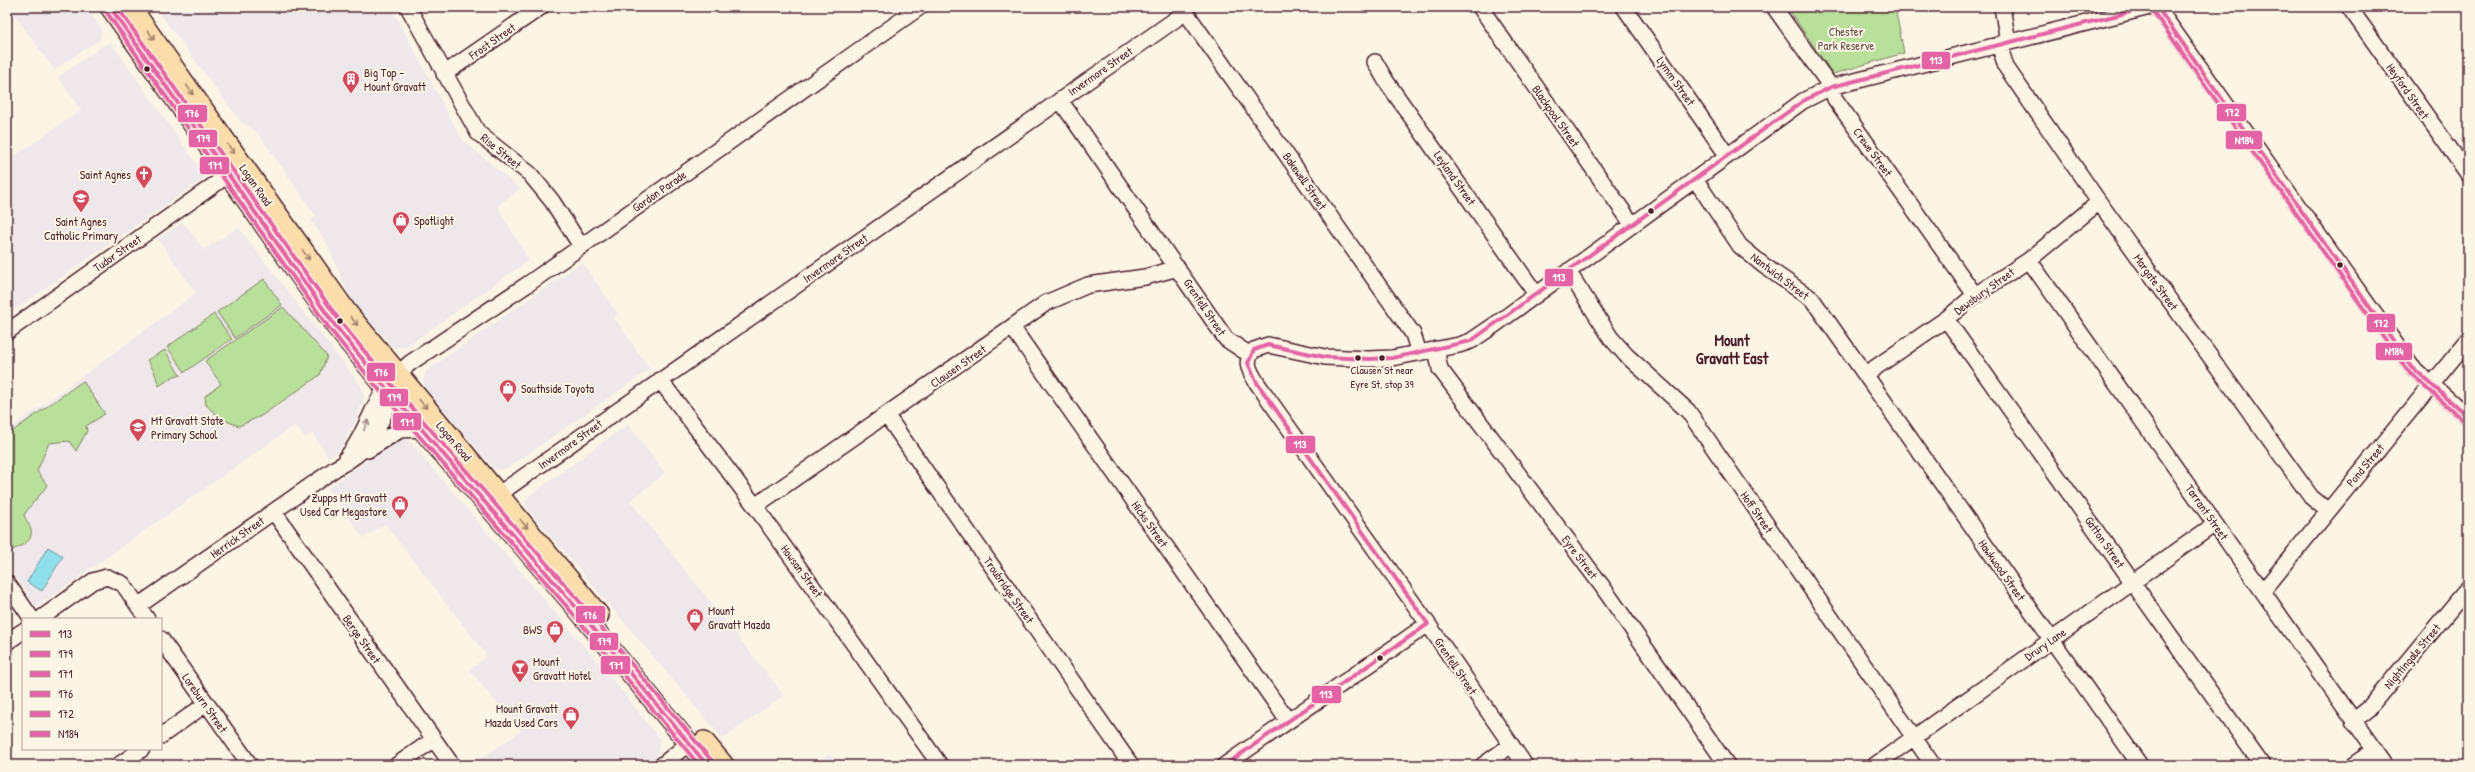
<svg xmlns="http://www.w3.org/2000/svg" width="2475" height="772" font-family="'Patrick Hand',sans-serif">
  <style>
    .built { fill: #efe8eb }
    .green { fill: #b9e09b; stroke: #828063 }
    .water { fill: #8fe0ea; stroke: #73939e }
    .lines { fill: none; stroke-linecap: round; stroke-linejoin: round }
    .minor-casing { stroke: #4a1f2b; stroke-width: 18 }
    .major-casing { stroke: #4a1f2b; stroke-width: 22 }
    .minor { stroke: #fcf5e5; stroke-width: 15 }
    .major { stroke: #fbddab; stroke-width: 19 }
    .bus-1-casing { stroke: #fcf5e5; stroke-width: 7 }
    .bus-2-casing { stroke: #fcf5e5; stroke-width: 7 }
    .bus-3-casing { stroke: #fcf5e5; stroke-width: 7 }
    .bus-4-casing { stroke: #fcf5e5; stroke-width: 7 }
    .bus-5-casing { stroke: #fcf5e5; stroke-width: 7 }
    .bus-6-casing { stroke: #fcf5e5; stroke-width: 7 }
    .bus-1 { stroke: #e463a4; stroke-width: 4 }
    .bus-2 { stroke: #e463a4; stroke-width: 4 }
    .bus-3 { stroke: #e463a4; stroke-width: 4 }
    .bus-4 { stroke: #e463a4; stroke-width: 4 }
    .bus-5 { stroke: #e463a4; stroke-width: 4 }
    .bus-6 { stroke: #e463a4; stroke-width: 4 }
    .oneway { stroke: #a27e6b }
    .oneway2 { stroke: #a38a88 }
    .bus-dot { fill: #4a1f2b; stroke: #fcf5e5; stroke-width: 1.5 }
    .labels { text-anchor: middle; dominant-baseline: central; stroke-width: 4; stroke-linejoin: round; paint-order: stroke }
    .bus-label { font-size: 11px; fill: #4a1f2b; stroke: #fcf5e5 }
    .park-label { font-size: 12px; fill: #664f47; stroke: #fcf5e5 }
    .street-label { font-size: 12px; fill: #4a1f2b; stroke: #fcf5e5 }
    .poi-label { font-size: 12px; fill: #4a1f2b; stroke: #fcf5e5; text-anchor: start }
    .district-label { font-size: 16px; font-weight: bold; fill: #4a1f2b; stroke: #fcf5e5 }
    .line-badge { stroke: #fcf5e5; stroke-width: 1.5 }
    .badge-label { font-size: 11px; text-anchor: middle; font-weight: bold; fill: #fff }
  </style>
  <rect width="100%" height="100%" fill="#fcf5e5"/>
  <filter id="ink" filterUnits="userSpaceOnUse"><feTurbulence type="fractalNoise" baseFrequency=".025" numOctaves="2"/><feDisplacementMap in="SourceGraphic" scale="8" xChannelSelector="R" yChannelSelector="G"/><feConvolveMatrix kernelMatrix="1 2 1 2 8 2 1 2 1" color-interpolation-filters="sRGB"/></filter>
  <g filter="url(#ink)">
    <path class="built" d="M9 7H86L102 29 100 39 54 70Z
      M155 7H391L461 138 520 189 497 206 529 260 406 347 394 348 351 300 326 242 311 220 316 216 257 132 241 122Z
      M110 41 206 177 7 315V161L81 110 58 77Z
      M183 222 204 250 238 227 362 387 364 398 355 423 342 447 329 458 312 433 305 438 295 425 36 607 7 563V431L196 293 158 239Z
      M582 262 618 314 614 317 650 369 508 468 499 470 493 468 425 388 423 382 426 371Z
      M628 424 665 473 630 501 784 695 723 739 527 508 525 502 529 496Z
      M397 439H403L411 443 617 685 660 739 657 761 652 765H472L521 731 469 670 487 656 385 524 363 538 328 488Z
      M830 754 838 765H813Z"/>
    <path class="green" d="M1787 7H1895L1904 53 1833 74Z
      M264 279 282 305 235 338 217 312Z
      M283 307 327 356 320 375 261 416 239 426 221 419 206 405 205 396 221 384 205 361Z
      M214 314 232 339 185 372 167 347Z
      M165 350 179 374 181 375 174 376 159 386 154 371 147 360Z
      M83 381 105 414 86 426 87 431 76 451 69 441 49 443 37 471 47 485C41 496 30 504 24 515 26 521 30 525 31 530 34 544 16 547 7 553V435Z"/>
    <path class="water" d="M48 547 63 556 42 591 27 582Z"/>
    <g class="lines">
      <g class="minor-casing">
        <path id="minor" d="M408 7 478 133 530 174 552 201 581 246
          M1182 7 1413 334 1419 353
          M1480 7 1632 224
          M1624 7 1727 155
          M1774 7 1831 87 1835 99 1975 295
          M2002 7 2008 42
          M2157 7 2412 367 2468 417
          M2349 7 2468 174
          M1999 44 2006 67 2099 202 2311 497 2328 511
          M1375 62 1386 81 1536 294
          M444 74 541 7
          M1060 100 1226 339 1250 355
          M1695 179 1740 246 1763 265 1812 299 2140 765
          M2029 260 2385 765
          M1568 271 1611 338 1626 355 1688 411 1933 765
          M1946 319 2262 765
          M1012 327 1288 721
          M7 332 228 175
          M1436 349 1440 369 1602 586 1727 765
          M398 374 410 363 528 284 920 7
          M1866 374 1946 319 1975 295 2029 260 2099 202
          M660 380 755 506 940 765
          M887 416 1131 765
          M368 450 400 430 421 429
          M347 457C364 437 370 410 386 388
          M489 501 1186 12
          M755 506 1046 303 1088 285 1145 277 1178 268
          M274 512 452 765
          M7 583 32 619
          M2263 591 2468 340
          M138 606 336 468C375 447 375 434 392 396
          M40 619 93 581 107 577 123 584 147 619
          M161 639 250 765
          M7 642 23 631
          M2353 721 2368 709 2468 588
          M161 736 206 704
          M119 765 142 749
          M397 765 433 740
          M662 765 689 743
          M1225 765 1428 624
          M1483 765 1511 745
          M1525 765 1428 624 1257 383C1250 371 1243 362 1254 350L1268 345 1325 357 1369 359 1392 358 1459 345 1471 341 1496 324 1803 101 1831 87 2150 7
          M1875 765 2215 524
          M2353 765 2375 750"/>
      </g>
      <g class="major-casing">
        <path id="major" d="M110 7 334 324 386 388 574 605 707 765
          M131 7 347 312 599 615
          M704 741 724 765"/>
      </g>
      <use href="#minor" class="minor"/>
      <use href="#major" class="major"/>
      <g class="bus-1-casing">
        <path id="bus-1" d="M1428 624 1257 383 1248 363 1254 350 1268 345 1325 357 1369 359 1392 358 1471 341 1803 101 1831 87 2150 7
          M1225 765 1428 624"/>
      </g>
      <g class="bus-2-casing">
        <path id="bus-2" d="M110 7 334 324 386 388 574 605 707 765"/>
      </g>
      <g class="bus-3-casing">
        <path id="bus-3" d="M105 10 329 328 381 392 569 609 699 765"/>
      </g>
      <g class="bus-4-casing">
        <path id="bus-4" d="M117 7 339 320 391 384 579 601 712 761"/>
      </g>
      <g class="bus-5-casing">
        <path id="bus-5" d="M2157 7 2412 367 2468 417"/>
      </g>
      <g class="bus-6-casing">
        <path id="bus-6" d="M2152 10 2407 370 2464 421"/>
      </g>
      <use href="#bus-1" class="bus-1"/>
      <use href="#bus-2" class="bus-2"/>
      <use href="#bus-3" class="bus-3"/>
      <use href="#bus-4" class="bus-4"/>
      <use href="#bus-5" class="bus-5"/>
      <use href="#bus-6" class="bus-6"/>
    </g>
    <defs><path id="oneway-shaft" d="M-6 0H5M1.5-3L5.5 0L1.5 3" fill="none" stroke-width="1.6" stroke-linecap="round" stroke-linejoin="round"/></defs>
    <g class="oneway">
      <use href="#oneway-shaft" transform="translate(151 35) rotate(55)"/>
      <use href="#oneway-shaft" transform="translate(190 90) rotate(55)"/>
      <use href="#oneway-shaft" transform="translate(231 149) rotate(55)"/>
      <use href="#oneway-shaft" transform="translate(306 255) rotate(55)"/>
      <use href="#oneway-shaft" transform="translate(354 321) rotate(52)"/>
      <use href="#oneway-shaft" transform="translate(423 404) rotate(50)"/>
      <use href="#oneway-shaft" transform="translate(524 524) rotate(51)"/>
    </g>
    <use class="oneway2" href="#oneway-shaft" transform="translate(366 425) rotate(-68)"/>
  </g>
  <defs>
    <g id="building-pin" transform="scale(0.9)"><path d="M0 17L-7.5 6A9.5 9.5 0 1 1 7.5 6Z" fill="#d1495b" stroke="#fcf5e5"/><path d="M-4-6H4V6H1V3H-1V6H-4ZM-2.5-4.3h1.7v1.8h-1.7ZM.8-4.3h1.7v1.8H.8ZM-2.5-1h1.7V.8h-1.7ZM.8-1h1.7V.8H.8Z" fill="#fff"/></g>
    <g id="church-pin" transform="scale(0.9)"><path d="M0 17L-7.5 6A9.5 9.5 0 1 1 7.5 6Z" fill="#d1495b" stroke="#fcf5e5"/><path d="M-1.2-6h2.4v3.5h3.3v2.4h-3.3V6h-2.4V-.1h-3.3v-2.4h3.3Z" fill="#fff"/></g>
    <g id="school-pin" transform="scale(0.9)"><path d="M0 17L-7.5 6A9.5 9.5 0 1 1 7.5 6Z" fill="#d1495b" stroke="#fcf5e5"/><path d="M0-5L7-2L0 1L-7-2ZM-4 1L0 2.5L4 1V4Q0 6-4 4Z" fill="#fff"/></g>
    <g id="shop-pin" transform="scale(0.9)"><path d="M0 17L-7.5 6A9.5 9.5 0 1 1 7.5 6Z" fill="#d1495b" stroke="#fcf5e5"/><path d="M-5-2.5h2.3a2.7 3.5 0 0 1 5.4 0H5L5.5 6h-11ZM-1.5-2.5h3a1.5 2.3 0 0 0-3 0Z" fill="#fff"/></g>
    <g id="bar-pin" transform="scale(0.9)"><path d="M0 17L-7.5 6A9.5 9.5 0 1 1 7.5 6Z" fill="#d1495b" stroke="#fcf5e5"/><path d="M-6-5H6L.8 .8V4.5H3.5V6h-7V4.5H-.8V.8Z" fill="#fff"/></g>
  </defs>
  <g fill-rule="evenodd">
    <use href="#building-pin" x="351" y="79"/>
    <use href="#church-pin" x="144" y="174"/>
    <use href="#school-pin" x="81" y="198"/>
    <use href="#shop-pin" x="401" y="220"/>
    <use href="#shop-pin" x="508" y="388"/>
    <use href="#school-pin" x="138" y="427"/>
    <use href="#shop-pin" x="400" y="504"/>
    <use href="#shop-pin" x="695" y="617"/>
    <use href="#shop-pin" x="555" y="629"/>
    <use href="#bar-pin" x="520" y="668"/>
    <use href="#shop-pin" x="571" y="715"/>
  </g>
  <g class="bus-dot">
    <circle cx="147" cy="69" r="3.5"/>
    <circle cx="1651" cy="211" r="3.5"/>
    <circle cx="2340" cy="265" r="3.5"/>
    <circle cx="340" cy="321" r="3.5"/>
    <circle cx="1358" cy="358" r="3.5"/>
    <circle cx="1382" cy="358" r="3.5"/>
    <circle cx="1380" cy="658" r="3.5"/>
  </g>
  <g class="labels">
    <g class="bus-label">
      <text x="1382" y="370">Clausen St near<tspan x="1382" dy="14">Eyre St, stop 39</tspan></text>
    </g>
    <g class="park-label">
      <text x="1846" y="31">Chester<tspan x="1846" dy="14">Park Reserve</tspan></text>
    </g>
    <g class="street-label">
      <text transform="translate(492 41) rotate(-35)">Frost Street</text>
      <text transform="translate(1100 71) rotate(-35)">Invermore Street</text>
      <text transform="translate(1676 81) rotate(55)">Lymm Street</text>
      <text transform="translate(2408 91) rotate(55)">Heyford Street</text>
      <text transform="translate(1556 116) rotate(55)">Blackpool Street</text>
      <text transform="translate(501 151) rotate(39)">Rise Street</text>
      <text transform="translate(1873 152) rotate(54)">Crewe Street</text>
      <text transform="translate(1455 178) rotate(55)">Leyland Street</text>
      <text transform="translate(1305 181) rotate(55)">Bakewell Street</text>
      <text transform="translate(256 185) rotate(55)">Logan Road</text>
      <text transform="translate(659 191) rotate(-35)">Gordon Parade</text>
      <text transform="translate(117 253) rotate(-35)">Tudor Street</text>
      <text transform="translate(835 258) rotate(-35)">Invermore Street</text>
      <text transform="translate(1780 276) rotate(37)">Nantwich Street</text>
      <text transform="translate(2156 282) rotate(54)">Margate Street</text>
      <text transform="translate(1984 291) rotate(-36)">Dewsbury Street</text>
      <text transform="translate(1205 307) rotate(56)">Grenfell Street</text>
      <text transform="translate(958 366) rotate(-35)">Clausen Street</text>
      <text transform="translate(454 441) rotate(50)">Logan Road</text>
      <text transform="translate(570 444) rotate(-36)">Invermore Street</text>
      <text transform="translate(2365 465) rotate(-50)">Pond Street</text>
      <text transform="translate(1757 512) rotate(55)">Hoff Street</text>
      <text transform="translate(2207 512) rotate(55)">Tarrant Street</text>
      <text transform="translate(1150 524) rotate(55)">Hicks Street</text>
      <text transform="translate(237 537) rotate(-35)">Herrick Street</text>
      <text transform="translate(2105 542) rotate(55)">Gatton Street</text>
      <text transform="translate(1580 557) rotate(53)">Eyre Street</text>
      <text transform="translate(2002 570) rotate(55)">Hawkwood Street</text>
      <text transform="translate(802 571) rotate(54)">Howsan Street</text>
      <text transform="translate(1009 590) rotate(55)">Troubridge Street</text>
      <text transform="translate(362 639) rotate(55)">Berge Street</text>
      <text transform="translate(2045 644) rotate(-35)">Drury Lane</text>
      <text transform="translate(2412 656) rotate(-50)">Nightingale Street</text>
      <text transform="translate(1456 666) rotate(56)">Grenfell Street</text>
      <text transform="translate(205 703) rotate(55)">Loreburn Street</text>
    </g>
    <g class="poi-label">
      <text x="364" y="72">Big Top -<tspan x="364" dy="14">Mount Gravatt</tspan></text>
      <text x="131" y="174" text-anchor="end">Saint Agnes</text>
      <text x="414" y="220">Spotlight</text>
      <text x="81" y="221" text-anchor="middle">Saint Agnes<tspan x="81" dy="14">Catholic Primary</tspan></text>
      <text x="521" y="388">Southside Toyota</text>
      <text x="151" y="420">Mt Gravatt State<tspan x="151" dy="14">Primary School</tspan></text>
      <text x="387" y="497" text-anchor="end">Zupps Mt Gravatt<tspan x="387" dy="14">Used Car Megastore</tspan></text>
      <text x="708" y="610">Mount<tspan x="708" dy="14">Gravatt Mazda</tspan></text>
      <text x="542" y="629" text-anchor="end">BWS</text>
      <text x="533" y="661">Mount<tspan x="533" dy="14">Gravatt Hotel</tspan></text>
      <text x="558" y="708" text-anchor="end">Mount Gravatt<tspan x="558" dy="14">Mazda Used Cars</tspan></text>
    </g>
    <g class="district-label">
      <text x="1732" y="340">Mount<tspan x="1732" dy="18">Gravatt East</tspan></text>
    </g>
  </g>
  <g class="line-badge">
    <rect x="1921" y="51" width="30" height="19" rx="4" fill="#e463a4"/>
    <rect x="2216" y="103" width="31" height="19" rx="4" fill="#e463a4"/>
    <rect x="177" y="104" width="31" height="19" rx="4" fill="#e463a4"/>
    <rect x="188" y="129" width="30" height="19" rx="4" fill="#e463a4"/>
    <rect x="2225" y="130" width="38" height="20" rx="4" fill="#e463a4"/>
    <rect x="199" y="156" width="31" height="19" rx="4" fill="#e463a4"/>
    <rect x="1544" y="268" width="30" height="19" rx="4" fill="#e463a4"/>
    <rect x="2366" y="313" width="30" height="20" rx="4" fill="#e463a4"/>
    <rect x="2375" y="342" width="38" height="19" rx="4" fill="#e463a4"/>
    <rect x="366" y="362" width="30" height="20" rx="4" fill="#e463a4"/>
    <rect x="379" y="388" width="30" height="19" rx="4" fill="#e463a4"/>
    <rect x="392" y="412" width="30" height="19" rx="4" fill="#e463a4"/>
    <rect x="1285" y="435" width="31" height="19" rx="4" fill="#e463a4"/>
    <rect x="575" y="605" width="31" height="19" rx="4" fill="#e463a4"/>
    <rect x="589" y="632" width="30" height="19" rx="4" fill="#e463a4"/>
    <rect x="600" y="655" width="31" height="20" rx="4" fill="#e463a4"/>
    <rect x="1311" y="685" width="31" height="19" rx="4" fill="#e463a4"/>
  </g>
  <g class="badge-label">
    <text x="1936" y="64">113</text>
    <text x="2232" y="116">172</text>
    <text x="192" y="117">176</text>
    <text x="203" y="142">179</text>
    <text x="2244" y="144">N184</text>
    <text x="215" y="169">171</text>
    <text x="1559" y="281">113</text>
    <text x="2381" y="327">172</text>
    <text x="2394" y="355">N184</text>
    <text x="381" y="376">176</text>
    <text x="394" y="401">179</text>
    <text x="407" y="426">171</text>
    <text x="1300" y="448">113</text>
    <text x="590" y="619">176</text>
    <text x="604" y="645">179</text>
    <text x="616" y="669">171</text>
    <text x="1326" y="698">113</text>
  </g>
  <rect width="2475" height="772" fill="none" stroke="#fcf5e5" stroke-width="24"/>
  <rect x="12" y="12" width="2451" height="748" fill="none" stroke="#4a1f2b" stroke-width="1.5" filter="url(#ink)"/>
  <rect x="22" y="618" width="140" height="132" fill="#fcf5e5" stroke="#b59f9b"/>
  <rect x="30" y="631" width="20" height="6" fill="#e463a4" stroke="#b59f9b"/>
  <text x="58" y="638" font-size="12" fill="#4a1f2b">113</text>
  <rect x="30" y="651" width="20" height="6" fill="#e463a4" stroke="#b59f9b"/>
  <text x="58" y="658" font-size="12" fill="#4a1f2b">179</text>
  <rect x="30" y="671" width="20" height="6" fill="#e463a4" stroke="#b59f9b"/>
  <text x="58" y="678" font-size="12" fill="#4a1f2b">171</text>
  <rect x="30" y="691" width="20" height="6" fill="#e463a4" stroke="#b59f9b"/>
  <text x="58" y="698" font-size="12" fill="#4a1f2b">176</text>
  <rect x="30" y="711" width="20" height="6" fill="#e463a4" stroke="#b59f9b"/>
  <text x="58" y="718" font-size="12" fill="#4a1f2b">172</text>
  <rect x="30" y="731" width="20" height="6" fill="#e463a4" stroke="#b59f9b"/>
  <text x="58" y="738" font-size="12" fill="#4a1f2b">N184</text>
</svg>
